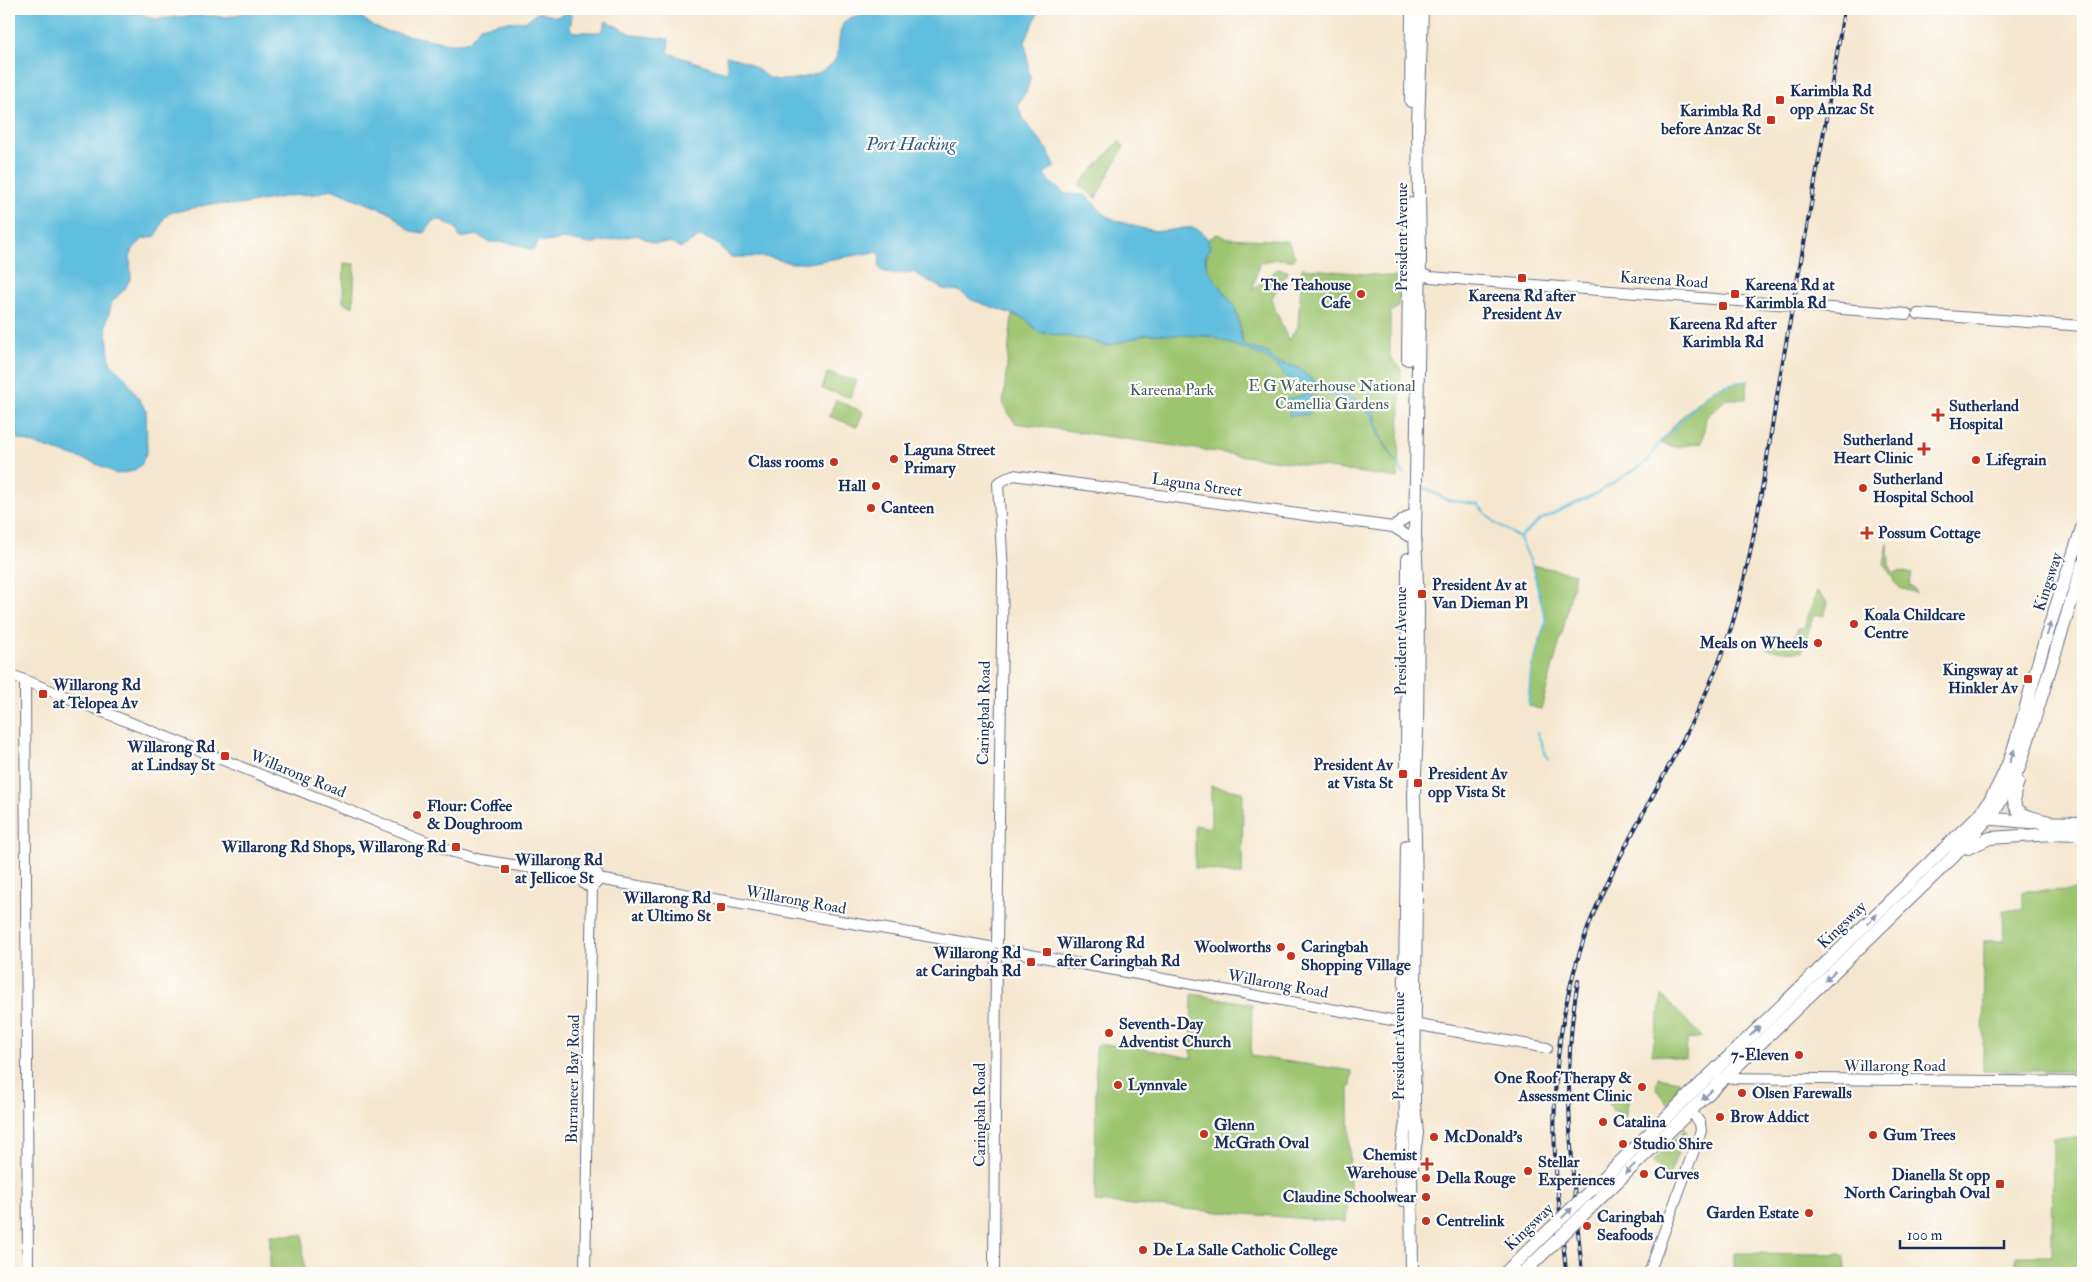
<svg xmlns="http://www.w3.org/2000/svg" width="2092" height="1282" font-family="'IM FELL Double Pica',serif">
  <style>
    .green { fill: #9dc570; stroke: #5c7a67 }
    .water { fill: #60bede; stroke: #3e769e }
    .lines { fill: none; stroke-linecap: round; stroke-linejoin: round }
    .stream { stroke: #60bede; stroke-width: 2 }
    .minor-casing { stroke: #676f86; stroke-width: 12 }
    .major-casing { stroke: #676f86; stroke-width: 14 }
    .minor { stroke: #fff; stroke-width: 10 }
    .major { stroke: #fff; stroke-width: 12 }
    .rail-casing { stroke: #1b2f5e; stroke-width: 4 }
    .rail { stroke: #fdfcf7; stroke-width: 2; stroke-dasharray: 5.5; stroke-linecap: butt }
    .major-bridge-casing { stroke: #676f86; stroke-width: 14; stroke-linecap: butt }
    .major-bridge { stroke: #fff; stroke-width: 12 }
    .oneway { fill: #8d97ae }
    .poi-dot { fill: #c8321e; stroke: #fdfcf7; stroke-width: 2 }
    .labels { text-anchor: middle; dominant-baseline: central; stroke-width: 4.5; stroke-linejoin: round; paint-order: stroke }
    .poi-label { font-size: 16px; font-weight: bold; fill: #1b2f5e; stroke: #fdfcf7; text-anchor: start }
    .street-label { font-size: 16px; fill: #1b2f5e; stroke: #fdfcf7 }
    .park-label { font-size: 16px; fill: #425c63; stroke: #fdfcf7 }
    .water-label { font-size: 18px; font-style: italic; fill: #305a84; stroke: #fdfcf7 }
  </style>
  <rect width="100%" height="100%" fill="#fdfcf7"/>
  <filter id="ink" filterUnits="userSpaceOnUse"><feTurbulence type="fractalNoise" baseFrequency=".02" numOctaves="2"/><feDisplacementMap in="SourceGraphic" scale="10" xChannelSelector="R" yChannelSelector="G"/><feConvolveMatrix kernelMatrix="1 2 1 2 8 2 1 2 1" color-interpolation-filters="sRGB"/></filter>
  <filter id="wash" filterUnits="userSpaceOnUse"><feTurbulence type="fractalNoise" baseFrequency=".0096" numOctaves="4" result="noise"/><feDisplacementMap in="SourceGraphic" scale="20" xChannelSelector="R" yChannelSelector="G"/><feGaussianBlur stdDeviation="1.12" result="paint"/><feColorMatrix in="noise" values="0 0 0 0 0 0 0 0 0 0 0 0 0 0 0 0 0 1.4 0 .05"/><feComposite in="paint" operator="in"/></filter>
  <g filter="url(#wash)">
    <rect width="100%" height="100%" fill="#f5e7cf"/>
    <path class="green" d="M1119 141 1124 146 1096 198 1079 185Z
      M1217 234 1228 238 1288 241 1295 257 1294 260 1276 259 1259 263 1252 290 1278 269 1288 271 1271 299 1288 340 1298 327 1302 268 1396 277 1400 279 1398 307 1390 313V357L1401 368 1398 478 1015 423 1003 405 1012 315 1029 320 1038 332 1089 340 1107 346 1147 334 1199 335 1214 337 1240 347 1243 344C1242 335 1241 323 1237 314 1228 293 1197 272 1209 250L1207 240Z
      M344 263 355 264 353 307 343 302Z
      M827 373 857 381 850 397 822 389Z
      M1748 381 1746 399H1726L1706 417 1702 443 1675 447 1660 443C1670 428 1700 396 1717 388 1727 384 1737 382 1748 381Z
      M836 400 863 412 857 427 829 416Z
      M1888 543 1889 565 1894 573 1899 571 1912 574 1909 586 1913 588 1916 593 1900 588 1893 581 1895 576 1891 575 1884 564Z
      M1532 565 1575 574 1563 630 1541 709 1528 706 1531 670 1546 621Z
      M1817 591 1828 603 1824 616 1814 614 1802 652 1799 649 1798 652 1767 649 1769 643 1775 640 1792 645 1798 628H1804Z
      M1211 786 1243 792 1242 875 1195 868V825L1211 828Z
      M2083 890V1071H1983L1984 941H2004L2003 910H2023V891Z
      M1192 994 1252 1004 1251 1056 1352 1071 1351 1086 1349 1087 1350 1198 1348 1199 1346 1222 1095 1202 1096 1045H1122L1191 1058Z
      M1662 995 1702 1037 1687 1040 1686 1059 1652 1054Z
      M1658 1077 1679 1081 1682 1091 1667 1104 1656 1089Z
      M1630 1093 1624 1123 1621 1120V1113L1613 1111 1609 1104 1619 1096Z
      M1685 1129 1687 1131 1668 1178 1653 1161Z
      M2053 1138H2083V1273H2016V1256H2052Z
      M270 1235H303L304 1273H270Z
      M1734 1253 1841 1254 1845 1257V1273H1734Z"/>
    <path class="water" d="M9 9H128L155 19 198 15 226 17 244 13 252 9H351L373 26 385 31 447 43H462L470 40 480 27 504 22 526 21 538 12 556 17 569 12 572 15 570 28 574 32H602L606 21 634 35 669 39 668 51 671 54 728 73 726 56C736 58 746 61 754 67 761 71 765 78 773 79 791 82 831 76 837 55 840 45 837 26 848 19 852 16 861 16 866 15L871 9H1040L1025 41 1030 79 1027 90 1018 104C1021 129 1049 141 1055 167L1044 173C1048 184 1058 187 1065 194L1085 195C1098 205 1099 214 1118 221 1130 225 1145 230 1159 231 1179 232 1202 216 1210 247L1205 258 1207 269 1235 307 1243 344 1248 347 1268 353 1276 362 1299 368 1307 376 1330 391 1356 399 1375 413 1382 439 1397 464 1379 436 1374 418 1361 406 1308 387V395L1317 398 1319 401 1307 403V407L1312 411 1309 414 1289 416 1290 410 1303 408 1306 403H1293L1286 406 1284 404 1279 406 1280 404C1289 397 1299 398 1307 393L1306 386 1284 376 1282 370 1263 356 1210 336 1147 334 1111 345H1103L1089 340 1038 332 1026 319 972 300 959 291 943 289 913 272 894 274 882 271 879 267 880 254 876 252 808 263H791L768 257H731L716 243 701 236 681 248 670 243H654L637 235 591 244 563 239 546 242 539 241 533 250 507 242H489L477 235 460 238 456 228 441 220 432 221 425 233 410 231 391 213 331 189 315 194 288 196 240 205 210 204 170 213 164 218 156 236 143 239 133 249 130 258 131 277 125 289 112 302 106 324 110 363 124 376 146 410 147 451 141 465 133 471 117 474 92 462 9 436Z"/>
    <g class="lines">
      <path class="stream" d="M1397 463 1404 474
        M1423 487 1447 500 1477 504 1495 523 1520 538 1532 565 1546 621 1531 670 1528 706
        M1520 537 1540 520 1597 493 1647 462 1659 443 1701 400 1715 389 1733 383 1748 381
        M1537 733 1548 759"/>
    </g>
  </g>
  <g filter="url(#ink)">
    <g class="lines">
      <g class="minor-casing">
        <path id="minor" d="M1419 273 1430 277 1907 314
          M1918 314 2083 326
          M1393 527 1409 516
          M9 674 450 851 481 860 583 876
          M25 680 28 1273
          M582 878a8 8 0 1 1 16 0a8 8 0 1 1-16 0Z
          M598 879 990 947
          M997 943 1003 572 998 483 1013 475 1393 527 1408 536
          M1003 950 1547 1048
          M1719 1078 2083 1082
          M585 1273 592 885
          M994 1273 996 956
          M1649 1273 1701 1131 1700 1123 1691 1111"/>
      </g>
      <g class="major-casing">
        <path id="major" d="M1411 101 1412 9
          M1408 359 1410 204
          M1407 769 1408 559
          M2018 782C2004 815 2028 817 2054 823
          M1983 818 2029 822 2083 823
          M2044 833 2083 834
          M1968 848 1990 838 2053 834
          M1592 1189 1982 812C2014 768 2022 717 2037 667 2051 619 2068 572 2083 525
          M1403 1200 1400 1164 1406 1122 1404 1043 1407 846
          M1593 1205 1953 857 1996 809 2019 768 2083 564
          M1412 1273 1411 1174 1417 1133 1414 1104 1416 886 1414 796 1417 730 1418 607 1415 534 1420 258 1418 125 1422 9
          M1505 1273 1542 1237
          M1523 1273 1550 1247"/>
      </g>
      <use href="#minor" class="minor"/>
      <use href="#major" class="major"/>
      <g class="rail-casing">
        <path id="rail" d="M1578 981C1560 1078 1573 1176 1582 1273
          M1566 1273C1563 1234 1557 1194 1555 1155 1551 1065 1565 974 1603 892 1644 802 1703 720 1732 625 1757 541 1767 452 1782 366 1803 247 1826 128 1844 9"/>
      </g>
      <use href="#rail" class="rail"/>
      <g class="major-bridge-casing">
        <path id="major-bridge" d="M1542 1237 1592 1189
          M1550 1247 1593 1205"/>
      </g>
      <use href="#major-bridge" class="major-bridge"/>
    </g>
    <defs><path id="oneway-solid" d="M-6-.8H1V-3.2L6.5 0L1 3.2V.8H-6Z" transform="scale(1.25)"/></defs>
    <g class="oneway">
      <use href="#oneway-solid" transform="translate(2049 629) rotate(-72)"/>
      <use href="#oneway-solid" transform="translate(2012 756) rotate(-70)"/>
      <use href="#oneway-solid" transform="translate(1872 919) rotate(-44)"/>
      <use href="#oneway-solid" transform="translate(1830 976) rotate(136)"/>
      <use href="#oneway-solid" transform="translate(1755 1031) rotate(-44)"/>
      <use href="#oneway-solid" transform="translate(1707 1095) rotate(136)"/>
      <use href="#oneway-solid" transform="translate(1630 1169) rotate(136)"/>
      <use href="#oneway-solid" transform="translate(1567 1213) rotate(-44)"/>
    </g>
  </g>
  <g class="poi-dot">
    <rect x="1775" y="95" width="10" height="10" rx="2.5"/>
    <rect x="1766" y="115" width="10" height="10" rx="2.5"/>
    <rect x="1517" y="273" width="10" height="10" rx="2.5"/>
    <circle cx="1361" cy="294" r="5"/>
    <rect x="1730" y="289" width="10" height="10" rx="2.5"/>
    <rect x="1718" y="301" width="10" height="10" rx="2.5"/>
    <path d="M1935.5 407.5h5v5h5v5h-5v5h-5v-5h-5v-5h5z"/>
    <path d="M1921.5 441.5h5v5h5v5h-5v5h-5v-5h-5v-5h5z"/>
    <circle cx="894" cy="459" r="5"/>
    <circle cx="1976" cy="460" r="5"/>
    <circle cx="834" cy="462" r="5"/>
    <circle cx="876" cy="486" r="5"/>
    <circle cx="1863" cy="488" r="5"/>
    <circle cx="871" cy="508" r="5"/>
    <path d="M1864.5 525.5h5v5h5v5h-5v5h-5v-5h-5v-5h5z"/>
    <rect x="1417" y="589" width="10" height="10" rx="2.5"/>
    <circle cx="1854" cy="624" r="5"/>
    <circle cx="1818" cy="643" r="5"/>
    <rect x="2023" y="674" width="10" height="10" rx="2.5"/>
    <rect x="38" y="689" width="10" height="10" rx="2.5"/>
    <rect x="220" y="751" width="10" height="10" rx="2.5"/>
    <rect x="1398" y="769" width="10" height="10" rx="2.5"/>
    <rect x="1413" y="778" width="10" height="10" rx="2.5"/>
    <circle cx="417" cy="815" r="5"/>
    <rect x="451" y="842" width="10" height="10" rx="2.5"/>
    <rect x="500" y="864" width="10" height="10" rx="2.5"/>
    <rect x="716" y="902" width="10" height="10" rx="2.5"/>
    <circle cx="1281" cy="947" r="5"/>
    <rect x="1042" y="947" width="10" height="10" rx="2.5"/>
    <circle cx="1291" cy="956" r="5"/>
    <rect x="1026" y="957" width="10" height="10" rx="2.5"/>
    <circle cx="1109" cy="1033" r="5"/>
    <circle cx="1799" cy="1055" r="5"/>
    <circle cx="1118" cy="1085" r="5"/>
    <circle cx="1642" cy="1087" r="5"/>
    <circle cx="1742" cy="1093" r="5"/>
    <circle cx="1720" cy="1117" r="5"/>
    <circle cx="1603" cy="1122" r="5"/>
    <circle cx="1204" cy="1134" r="5"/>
    <circle cx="1873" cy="1135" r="5"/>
    <circle cx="1434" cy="1137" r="5"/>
    <circle cx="1623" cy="1144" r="5"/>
    <path d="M1424.5 1156.5h5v5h5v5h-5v5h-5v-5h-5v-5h5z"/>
    <circle cx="1528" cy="1171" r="5"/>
    <circle cx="1644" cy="1174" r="5"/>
    <circle cx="1426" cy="1178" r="5"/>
    <rect x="1995" y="1179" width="10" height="10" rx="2.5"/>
    <circle cx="1426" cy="1197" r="5"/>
    <circle cx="1809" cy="1213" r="5"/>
    <circle cx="1426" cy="1221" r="5"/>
    <circle cx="1587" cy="1226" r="5"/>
    <circle cx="1143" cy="1250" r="5"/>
  </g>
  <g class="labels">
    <g class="poi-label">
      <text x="1790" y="91">Karimbla Rd<tspan x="1790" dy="18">opp Anzac St</tspan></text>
      <text x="1761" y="111" text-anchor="end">Karimbla Rd<tspan x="1761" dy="18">before Anzac St</tspan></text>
      <text x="1351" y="285" text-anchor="end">The Teahouse<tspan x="1351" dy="18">Cafe</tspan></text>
      <text x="1745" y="285">Kareena Rd at<tspan x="1745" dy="18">Karimbla Rd</tspan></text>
      <text x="1522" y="296" text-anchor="middle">Kareena Rd after<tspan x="1522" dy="18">President Av</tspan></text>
      <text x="1723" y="324" text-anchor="middle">Kareena Rd after<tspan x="1723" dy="18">Karimbla Rd</tspan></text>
      <text x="1949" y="406">Sutherland<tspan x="1949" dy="18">Hospital</tspan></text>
      <text x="1913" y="440" text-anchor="end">Sutherland<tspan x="1913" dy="18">Heart Clinic</tspan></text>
      <text x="904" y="450">Laguna Street<tspan x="904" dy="18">Primary</tspan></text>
      <text x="1986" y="460">Lifegrain</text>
      <text x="824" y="462" text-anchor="end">Class rooms</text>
      <text x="1873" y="479">Sutherland<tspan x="1873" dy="18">Hospital School</tspan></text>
      <text x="866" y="486" text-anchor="end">Hall</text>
      <text x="881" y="508">Canteen</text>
      <text x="1878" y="533">Possum Cottage</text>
      <text x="1432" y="585">President Av at<tspan x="1432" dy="18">Van Dieman Pl</tspan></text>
      <text x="1864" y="615">Koala Childcare<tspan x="1864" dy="18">Centre</tspan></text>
      <text x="1808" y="643" text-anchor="end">Meals on Wheels</text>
      <text x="2018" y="670" text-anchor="end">Kingsway at<tspan x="2018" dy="18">Hinkler Av</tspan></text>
      <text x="53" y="685">Willarong Rd<tspan x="53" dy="18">at Telopea Av</tspan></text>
      <text x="215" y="747" text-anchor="end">Willarong Rd<tspan x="215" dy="18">at Lindsay St</tspan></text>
      <text x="1393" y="765" text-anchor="end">President Av<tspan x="1393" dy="18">at Vista St</tspan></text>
      <text x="1428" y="774">President Av<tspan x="1428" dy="18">opp Vista St</tspan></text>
      <text x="427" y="806">Flour: Coffee<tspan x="427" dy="18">&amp; Doughroom</tspan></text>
      <text x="446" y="847" text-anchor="end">Willarong Rd Shops, Willarong Rd</text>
      <text x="515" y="860">Willarong Rd<tspan x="515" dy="18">at Jellicoe St</tspan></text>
      <text x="711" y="898" text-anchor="end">Willarong Rd<tspan x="711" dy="18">at Ultimo St</tspan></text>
      <text x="1057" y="943">Willarong Rd<tspan x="1057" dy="18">after Caringbah Rd</tspan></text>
      <text x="1271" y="947" text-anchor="end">Woolworths</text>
      <text x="1301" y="947">Caringbah<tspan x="1301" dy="18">Shopping Village</tspan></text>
      <text x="1021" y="953" text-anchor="end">Willarong Rd<tspan x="1021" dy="18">at Caringbah Rd</tspan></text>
      <text x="1119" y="1024">Seventh-Day<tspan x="1119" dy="18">Adventist Church</tspan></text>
      <text x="1789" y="1055" text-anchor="end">7-Eleven</text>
      <text x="1632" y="1078" text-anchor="end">One Roof Therapy &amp;<tspan x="1632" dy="18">Assessment Clinic</tspan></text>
      <text x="1128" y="1085">Lynnvale</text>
      <text x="1752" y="1093">Olsen Farewalls</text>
      <text x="1730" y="1117">Brow Addict</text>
      <text x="1613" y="1122">Catalina</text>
      <text x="1214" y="1125">Glenn<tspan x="1214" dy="18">McGrath Oval</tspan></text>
      <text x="1883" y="1135">Gum Trees</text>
      <text x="1444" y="1137">McDonald's</text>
      <text x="1633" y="1144">Studio Shire</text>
      <text x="1417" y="1155" text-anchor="end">Chemist<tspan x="1417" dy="18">Warehouse</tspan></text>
      <text x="1538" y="1162">Stellar<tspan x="1538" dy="18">Experiences</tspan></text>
      <text x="1654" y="1174">Curves</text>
      <text x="1990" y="1175" text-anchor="end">Dianella St opp<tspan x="1990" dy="18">North Caringbah Oval</tspan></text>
      <text x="1436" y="1178">Della Rouge</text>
      <text x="1416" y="1197" text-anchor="end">Claudine Schoolwear</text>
      <text x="1799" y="1213" text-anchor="end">Garden Estate</text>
      <text x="1597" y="1217">Caringbah<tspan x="1597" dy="18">Seafoods</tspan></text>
      <text x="1436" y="1221">Centrelink</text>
      <text x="1153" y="1250">De La Salle Catholic College</text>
    </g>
    <g class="street-label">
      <text transform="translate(1402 237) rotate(-90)">President Avenue</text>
      <text transform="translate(1664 280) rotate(4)">Kareena Road</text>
      <text transform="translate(1197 485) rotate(8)">Laguna Street</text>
      <text transform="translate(2048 582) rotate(-72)">Kingsway</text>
      <text transform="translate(1401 641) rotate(-90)">President Avenue</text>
      <text transform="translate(984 713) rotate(-89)">Caringbah Road</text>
      <text transform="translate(298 774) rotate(22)">Willarong Road</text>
      <text transform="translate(796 900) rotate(10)">Willarong Road</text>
      <text transform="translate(1842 925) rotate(-44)">Kingsway</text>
      <text transform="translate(1278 984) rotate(10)">Willarong Road</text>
      <text transform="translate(1399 1046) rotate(-90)">President Avenue</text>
      <text x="1895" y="1066">Willarong Road</text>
      <text transform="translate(573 1079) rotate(-89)">Burraneer Bay Road</text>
      <text transform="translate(980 1115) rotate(-90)">Caringbah Road</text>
      <text transform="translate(1529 1227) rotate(-44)">Kingsway</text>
    </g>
    <g class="park-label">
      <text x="1332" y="386">E G Waterhouse National<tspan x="1332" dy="18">Camellia Gardens</tspan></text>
      <text x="1172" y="390">Kareena Park</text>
    </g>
    <g class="water-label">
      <text x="911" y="144">Port Hacking</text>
    </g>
  </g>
  <rect width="2092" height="1282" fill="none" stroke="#fdfcf7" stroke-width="30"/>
  <path d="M1900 1240v8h104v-8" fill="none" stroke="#1b2f5e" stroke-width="2.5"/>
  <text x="1907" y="1240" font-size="15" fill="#1b2f5e" stroke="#fdfcf7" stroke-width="4" paint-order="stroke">100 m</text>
</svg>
